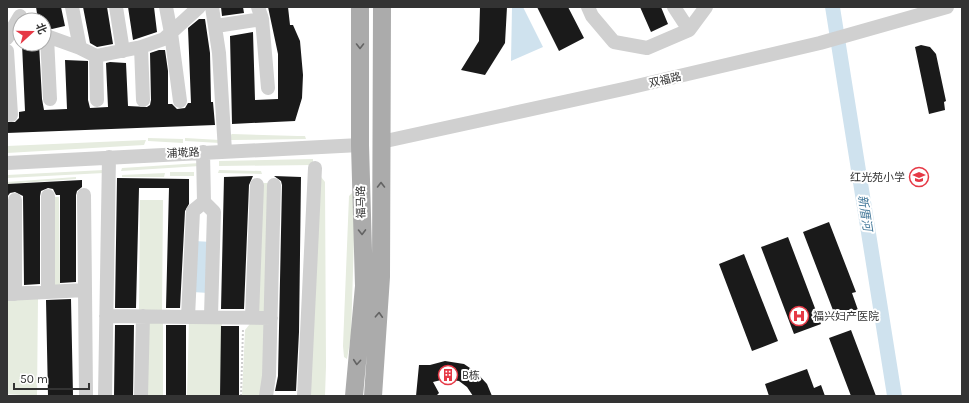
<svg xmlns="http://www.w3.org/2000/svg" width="969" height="403" font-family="Karla,'Noto Sans SC',sans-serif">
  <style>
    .green { fill: #e6ecdf }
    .water { fill: #cfe2ee }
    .building { fill: #1a1a1a }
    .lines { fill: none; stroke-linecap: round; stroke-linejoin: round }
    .path { stroke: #cdcdcd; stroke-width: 2; stroke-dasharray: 2 2; stroke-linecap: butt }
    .minor { stroke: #d0d0d0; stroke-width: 14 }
    .major { stroke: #ababab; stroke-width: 18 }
    .oneway { stroke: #636363 }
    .labels { text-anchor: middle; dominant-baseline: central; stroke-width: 4; stroke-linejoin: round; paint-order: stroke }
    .street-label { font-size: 11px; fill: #333; stroke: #fff }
    .poi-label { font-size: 11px; fill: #333; stroke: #fff; text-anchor: start }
    .water-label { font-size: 12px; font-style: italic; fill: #3f7597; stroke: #fff }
  </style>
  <rect width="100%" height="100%" fill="#fff"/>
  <path class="green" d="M232 134 298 136H305L306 139 231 140 229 136Z
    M148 138 183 139V143L148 141Z
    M185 138 220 140V143L185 141Z
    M146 140 144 145 7 153V146Z
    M313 159V165L219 166V161Z
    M200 163V166L121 171 122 168Z
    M104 170V173L7 178V175Z
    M219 170 261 171 262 174 218 173Z
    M170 172H194V176H170Z
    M165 173 164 177H122V175Z
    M318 173 325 182 326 366 325 396H308Z
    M76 177V179L7 184V182Z
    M258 183H271L268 315H256Z
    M352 193 354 195 355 206 351 336 347 359 344 357 343 346 349 196Z
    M49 197H59L60 286H50Z
    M140 200H163L162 313H139Z
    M7 298H38L37 396 7 394Z
    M189 318 222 319 220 396H187Z
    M145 319H163V396H144Z
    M253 320H270L263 396H242L245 330Z"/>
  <path class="water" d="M523 7 543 47 511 61 512 8Z
    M825 7H840L902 396H887Z
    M194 241 212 242 209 293 192 292Z"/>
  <path class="building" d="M36 7H61L65 26 52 29 44 27V20H38Z
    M83 7H107L113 44 97 47 90 43Z
    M128 7H154L157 32 133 40Z
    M221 7H243L244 13 222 16Z
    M268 7H288L290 25H293L300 41 303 75 302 98 295 121 232 124 230 36 253 32 255 100 278 99V54Z
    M480 7H507L505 43 485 75 461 70 479 41Z
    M537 7H568L584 38 559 51Z
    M640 7H661L668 24 651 32Z
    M199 19H205L210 53 211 102H213L215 125 7 133V122H15L19 118V112L25 111 22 44H39L42 99 44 110 67 109 65 60 88 61V100L90 108 108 107 106 63 110 62 126 63 128 106 147 107 150 105 151 100 150 53 159 50H165L168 71V104H172L177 109 185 108 188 103H191L188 28Z
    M921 45 930 47 936 54 946 101 944 102 945 110 929 114 915 47Z
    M253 176 249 185 244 309H221L224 177Z
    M274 176 301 177 299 332 296 391H275L278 376 282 185 281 181Z
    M117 178 189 179V204L185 211 180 308H166L169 188H139L136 308H115Z
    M82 180V187L77 191 76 195V282L60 283V195H56L53 189 48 188 41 191 40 196V284L24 285 23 196 15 192 10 193 7 197V184Z
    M829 222 856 292 852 293 858 310 836 318 803 232Z
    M788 237 821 324 794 334 761 247Z
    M744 254 778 341 752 351 719 264Z
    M71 299 73 395 48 396 46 300Z
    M115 325H134L133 396H114Z
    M166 325H186V396H166Z
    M221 326H239V396H220Z
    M851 330 876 396H851L829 338Z
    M445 361 464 364 476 372 487 384 492 396H473L467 387 459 381 445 379 433 382 439 393 436 396H416L419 365H430Z
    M807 369 814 388 821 385 825 396H769L765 384Z"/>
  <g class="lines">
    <path class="path" d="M241 396 243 329"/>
    <path class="minor" d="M72 7 80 48
      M116 7 123 51
      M166 7 171 33 180 101
      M212 7 219 53 225 151
      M258 7 262 19
      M588 7 592 16 614 42 647 48 689 30 706 7
      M674 7 689 30
      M216 26 262 19 268 88
      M44 35 80 48 96 56 141 47 164 39 199 7
      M47 37 50 99
      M7 38 20 16
      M141 47 143 100
      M7 51 11 115
      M96 56 97 100
      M381 142 628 88 820 43 947 7
      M203 152 204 202 214 212 211 316
      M7 163 360 145
      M84 195 85 290
      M48 196V292
      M15 200V294
      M7 294 85 290 86 396
      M106 316 271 318
      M188 317 193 211 204 202
      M252 317 257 185
      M105 396 109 157
      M141 396 143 316
      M266 396 269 376 274 185
      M304 396 315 168"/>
    <path class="major" d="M354 396 364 286 360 145V7
      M373 396 381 277 382 7"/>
  </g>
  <defs><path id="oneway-chevron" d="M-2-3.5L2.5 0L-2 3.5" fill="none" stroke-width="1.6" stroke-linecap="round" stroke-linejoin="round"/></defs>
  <g class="oneway">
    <use href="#oneway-chevron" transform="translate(360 46) rotate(90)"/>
    <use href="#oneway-chevron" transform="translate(381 185) rotate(-90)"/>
    <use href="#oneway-chevron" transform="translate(362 232) rotate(89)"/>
    <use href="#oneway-chevron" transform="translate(379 315) rotate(-87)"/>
    <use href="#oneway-chevron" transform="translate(357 362) rotate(95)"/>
  </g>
  <defs>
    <g id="school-ring" transform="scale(1)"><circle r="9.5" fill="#fff" stroke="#e63946" stroke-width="1.5"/><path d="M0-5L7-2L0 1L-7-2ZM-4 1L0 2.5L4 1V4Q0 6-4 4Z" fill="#e63946"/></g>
    <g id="hospital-ring" transform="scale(1)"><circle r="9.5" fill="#fff" stroke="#e63946" stroke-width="1.5"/><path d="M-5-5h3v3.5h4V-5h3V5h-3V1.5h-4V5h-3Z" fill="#e63946"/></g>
    <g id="building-ring" transform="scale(1)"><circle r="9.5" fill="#fff" stroke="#e63946" stroke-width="1.5"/><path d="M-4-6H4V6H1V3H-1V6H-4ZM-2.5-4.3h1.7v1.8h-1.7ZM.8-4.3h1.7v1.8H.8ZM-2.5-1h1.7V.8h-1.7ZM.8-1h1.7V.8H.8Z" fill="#e63946"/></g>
  </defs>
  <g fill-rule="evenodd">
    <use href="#school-ring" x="919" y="177"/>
    <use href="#hospital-ring" x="799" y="316"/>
    <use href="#building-ring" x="448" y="375"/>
  </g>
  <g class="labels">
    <g class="street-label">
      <text transform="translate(665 80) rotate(-13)">双福路</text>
      <text transform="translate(183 153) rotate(-3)">浦墘路</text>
      <text transform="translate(361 202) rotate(-91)">福马路</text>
    </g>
    <g class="poi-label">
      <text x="905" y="177" text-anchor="end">红光苑小学</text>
      <text x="813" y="316">福兴妇产医院</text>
      <text x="462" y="375">B栋</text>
    </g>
    <g class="water-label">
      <text transform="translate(865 213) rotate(81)">新厝河</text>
    </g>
  </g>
  <rect width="969" height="403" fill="none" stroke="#333333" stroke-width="16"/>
  <g transform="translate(32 32) rotate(69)"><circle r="19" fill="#ffffff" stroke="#adadad"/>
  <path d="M0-3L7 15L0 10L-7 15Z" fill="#e63946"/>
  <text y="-6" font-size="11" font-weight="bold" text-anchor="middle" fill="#333333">北</text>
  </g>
  <path d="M14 383v6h75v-6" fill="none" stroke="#333333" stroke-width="2"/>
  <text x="20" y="383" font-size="12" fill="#333333" stroke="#ffffff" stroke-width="3" paint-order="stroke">50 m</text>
</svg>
